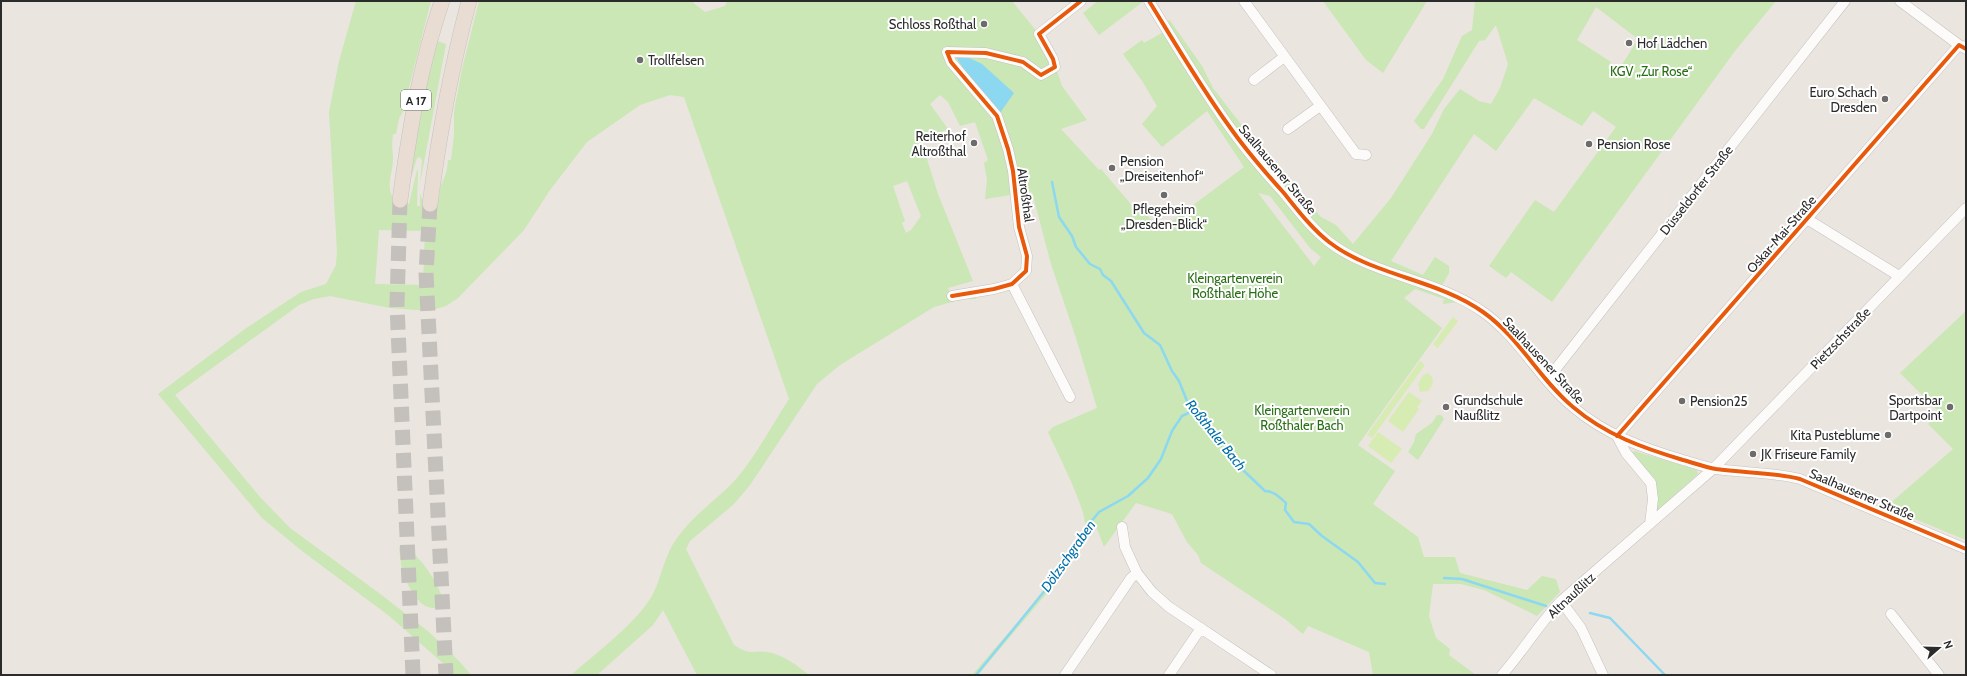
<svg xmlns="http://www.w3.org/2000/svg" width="1967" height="676" font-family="Cabin,sans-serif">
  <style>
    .green { fill: #cae7b5; fill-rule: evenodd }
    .pitch { fill: #d7ecb2 }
    .water { fill: #8dd8f1 }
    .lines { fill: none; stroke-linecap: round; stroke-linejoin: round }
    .stream { stroke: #8dd8f1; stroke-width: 2.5 }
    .highway-tunnel { stroke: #c4c0bb; stroke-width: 15; stroke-dasharray: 15 8; stroke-linecap: butt }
    .minor-casing { stroke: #c3c1c1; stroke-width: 11 }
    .highway-casing { stroke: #c5c3c1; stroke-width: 16 }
    .minor { stroke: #fcfbfa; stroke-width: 10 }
    .highway { stroke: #e9dcd3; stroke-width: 15 }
    .cycleway-casing { stroke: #fff; stroke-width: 6 }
    .cycleway { stroke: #e8590c; stroke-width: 4 }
    .poi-dot { fill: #6e6c6a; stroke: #fff; stroke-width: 1.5 }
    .labels { text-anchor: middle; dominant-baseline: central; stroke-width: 4; stroke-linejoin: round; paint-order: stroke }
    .shield { fill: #fff; stroke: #6b6b6b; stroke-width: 1 }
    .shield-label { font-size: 12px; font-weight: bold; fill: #2b2b2b }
    .poi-label { font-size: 13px; fill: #2b2b2b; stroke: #fff; text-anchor: start }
    .park-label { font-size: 13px; fill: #276e14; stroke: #fff }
    .street-label { font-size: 13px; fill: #2b2b2b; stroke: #fff }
    .water-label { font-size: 14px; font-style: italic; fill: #016fa8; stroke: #fff }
  </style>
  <rect width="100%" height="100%" fill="#eae5df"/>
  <path class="green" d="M356 1H431L403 111 399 119 396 134H393C392 142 392 148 393 156 394 171 385 184 393 198L408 197 407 204H409L417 170H418L417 206H420V193L423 202 435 203C442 195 439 192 441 185 446 175 447 171 448 160H451L454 135V111L462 69 479 1H691L705 12 725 6 727 1H1012L1039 34 1053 59 1062 86 1087 120 1061 129 1099 170 1101 169 1134 208 1138 205 1160 230 1244 167 1207 111 1162 147 1142 124 1157 106 1142 81 1123 54 1142 40 1144 43 1167 30 1169 19 1202 66 1213 88 1261 150 1321 217 1336 225 1353 244 1391 198 1432 134 1444 109 1460 89 1479 101 1491 104 1500 88 1508 64 1496 25 1485 40 1479 41 1424 129H1421L1414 121 1443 79 1462 36 1472 30 1475 1H1776L1735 51 1552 302 1511 272 1506 278 1489 266 1535 200 1554 212 1616 127 1593 111 1582 126 1534 98 1496 151 1474 134 1391 261 1423 275 1435 257 1449 266V273L1440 289 1465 301 1443 304 1444 299 1415 289 1404 298 1442 328 1358 445 1395 471 1373 504 1418 537 1424 557H1455L1460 573 1527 590 1542 576 1556 579 1560 592 1537 616 1484 590 1461 584H1433L1429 616 1436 638 1450 649 1449 655 1476 675H1373L1369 652 1308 626 1303 634 1285 619 1201 563 1198 555 1187 542 1172 514 1136 503 1104 547 1096 526 1082 541 1067 569 978 675H972C1007 634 1044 595 1072 549 1076 543 1084 532 1085 525 1086 508 1056 450 1048 432L1053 427 1097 408 1076 338 1051 264 1032 192 985 199 987 179 984 163 988 160 975 122 960 126 948 102 940 95 930 104 948 129 921 140 938 194 973 281 948 288 952 296 975 292 976 299H963L934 307 840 365 817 384 750 485 734 504 690 541 686 549 734 645C750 655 750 651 767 652 782 654 798 666 809 675H697L663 610 653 625 597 675H571C595 654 639 621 653 594 662 576 664 556 677 538 693 515 718 499 737 478 757 454 772 425 789 399L684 97 670 95 640 105 587 142 550 190 524 230 458 298 446 306 429 311 390 308 330 296 314 299 299 305 175 395 260 497 290 528 379 593 429 632 460 662 471 675H454L444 664 388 615 302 551 262 518 158 394 245 329 301 292 326 284 336 265 337 252 329 112 339 61ZM1596 7 1638 39 1617 73 1608 68 1611 62 1577 40ZM907 181 921 216 911 230 906 233 902 223 905 221 893 186ZM1258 193 1270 196 1310 248 1321 257 1314 266ZM379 230 425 231 423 285 375 284Z
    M1098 1H1144L1099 35 1083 13Z
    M1323 1H1427L1383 73 1366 60Z
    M437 41 446 44 420 184 422 160 420 157 417 158 411 178 414 149 421 109Z
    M1966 311V540L1910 517V514C1902 511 1895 511 1887 506L1953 449 1928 424 1939 412 1900 373Z
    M1437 415H1441L1444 419 1418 460 1408 452 1414 442 1416 434 1432 423Z
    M1634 451 1697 470 1698 474 1657 511 1654 482 1649 473 1632 454Z
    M405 545C423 561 436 579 444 602 425 622 407 586 402 570 401 563 400 555 399 548Z"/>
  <path class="pitch" d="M1453 317 1458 321 1438 348 1433 344Z
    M1420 361 1425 365 1372 438 1367 435Z
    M1428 373C1436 379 1433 385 1428 391L1420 392 1418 384 1423 375Z
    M1409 392 1422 401 1417 407 1419 409 1403 432 1388 421Z
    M1378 432 1402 449 1391 463 1368 446Z"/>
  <path class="water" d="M963 55 982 64 1014 93 1000 113 973 84 956 57Z"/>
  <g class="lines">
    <path class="stream" d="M1052 182 1059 217 1072 236 1076 247 1090 264 1100 269 1103 275 1111 281 1144 333 1160 345 1172 371 1179 381 1187 401 1228 450 1238 460 1244 471 1265 491C1274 491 1279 497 1286 503L1285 510 1294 522 1309 524 1322 536 1358 562 1375 583 1385 584
      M1444 578 1462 579 1546 606
      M1590 613 1610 618 1665 675
      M976 675 1064 567 1086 528 1099 512 1128 496 1148 478 1161 459 1172 431 1182 416 1195 410"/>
    <path class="highway-tunnel" d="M400 200 397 305 413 675
      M430 204 426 273 446 675"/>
    <g class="minor-casing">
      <path id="minor" d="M1149 1C1175 43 1200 86 1229 126 1245 149 1264 171 1283 192 1297 209 1311 228 1329 242 1373 276 1437 279 1483 312 1520 338 1539 379 1573 407 1606 435 1643 448 1683 460 1694 463 1705 467 1716 469 1744 473 1772 472 1800 479L1966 549
        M1244 1 1356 154 1366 155
        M1900 1 1959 45 1965 47
        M1254 80 1284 57
        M1288 129 1320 106
        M1807 219 1899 276
        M1012 284 1070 397
        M952 296 994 289 1012 284 1026 271 1027 256 1019 227 1013 171 1008 149 997 116 951 62 947 52 986 53 1023 62 1041 75 1055 67 1053 59 1039 34 1081 1
        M1547 380 1845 1
        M1617 436 1959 45 1966 49
        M1617 436 1626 453 1651 483 1653 499 1650 524
        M1122 527 1125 547 1137 573 1152 592 1169 607 1271 675
        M1561 601 1581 628 1603 675
        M1891 614 1939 675
        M1065 675 1131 578 1137 573
        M1169 675 1201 628
        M1502 675C1523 651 1539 624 1561 601L1714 468 1966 208"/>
    </g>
    <g class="highway-casing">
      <path id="highway" d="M400 200C409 133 420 65 442 1
        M430 204C439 135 451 68 469 1"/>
    </g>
    <use href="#minor" class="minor"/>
    <use href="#highway" class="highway"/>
    <g class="cycleway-casing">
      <path id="cycleway" d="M1149 1C1175 43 1200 86 1229 126 1245 149 1264 171 1283 192 1297 209 1311 228 1329 242 1373 276 1437 279 1483 312 1520 338 1539 379 1573 407 1606 435 1643 448 1683 460 1694 463 1705 467 1716 469 1744 473 1772 472 1800 479L1966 549
        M952 296 994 289 1012 284 1026 271 1027 256 1019 227 1013 171 1008 149 997 116 951 62 947 52 986 53 1023 62 1041 75 1055 67 1053 59 1039 34 1081 1
        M1617 436 1959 45 1966 49"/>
    </g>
    <use href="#cycleway" class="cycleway"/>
  </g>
  <g class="poi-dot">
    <circle cx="984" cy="24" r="4"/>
    <circle cx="1629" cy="43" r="4"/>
    <circle cx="640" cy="60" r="4"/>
    <circle cx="1885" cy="99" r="4"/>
    <circle cx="974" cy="143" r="4"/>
    <circle cx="1589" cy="144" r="4"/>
    <circle cx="1112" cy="168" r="4"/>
    <circle cx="1164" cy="195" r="4"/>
    <circle cx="1682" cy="401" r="4"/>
    <circle cx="1446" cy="407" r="4"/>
    <circle cx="1950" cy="407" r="4"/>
    <circle cx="1888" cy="435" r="4"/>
    <circle cx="1753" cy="454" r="4"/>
  </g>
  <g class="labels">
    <rect class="shield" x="401" y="90" width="30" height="20" rx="3"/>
    <g class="shield-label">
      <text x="416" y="100">A 17</text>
    </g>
    <g class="poi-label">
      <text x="976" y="24" text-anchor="end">Schloss Roßthal</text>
      <text x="1637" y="43">Hof Lädchen</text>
      <text x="648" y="60">Trollfelsen</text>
      <text x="1877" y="92" text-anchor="end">Euro Schach<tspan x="1877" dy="15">Dresden</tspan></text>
      <text x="966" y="136" text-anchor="end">Reiterhof<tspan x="966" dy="15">Altroßthal</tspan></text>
      <text x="1597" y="144">Pension Rose</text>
      <text x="1120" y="161">Pension<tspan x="1120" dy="15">„Dreiseitenhof“</tspan></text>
      <text x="1164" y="209" text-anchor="middle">Pflegeheim<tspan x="1164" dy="15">„Dresden-Blick“</tspan></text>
      <text x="1454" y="400">Grundschule<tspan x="1454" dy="15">Naußlitz</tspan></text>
      <text x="1942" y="400" text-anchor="end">Sportsbar<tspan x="1942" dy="15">Dartpoint</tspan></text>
      <text x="1690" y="401">Pension25</text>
      <text x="1880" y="435" text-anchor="end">Kita Pusteblume</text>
      <text x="1761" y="454">JK Friseure Family</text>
    </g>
    <g class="park-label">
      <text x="1651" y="71">KGV „Zur Rose“</text>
      <text x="1235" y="278">Kleingartenverein<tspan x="1235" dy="15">Roßthaler Höhe</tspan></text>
      <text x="1302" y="410">Kleingartenverein<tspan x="1302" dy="15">Roßthaler Bach</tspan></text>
    </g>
    <g class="street-label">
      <text transform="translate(1278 169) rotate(50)">Saalhausener Straße</text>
      <text transform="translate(1696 190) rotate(-52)">Düsseldorfer Straße</text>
      <text transform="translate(1026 195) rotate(82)">Altroßthal</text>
      <text transform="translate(1781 234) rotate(-49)">Oskar-Mai-Straße</text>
      <text transform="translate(1840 338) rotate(-46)">Pietzschstraße</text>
      <text transform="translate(1544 360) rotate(47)">Saalhausener Straße</text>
      <text transform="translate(1862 494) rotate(23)">Saalhausener Straße</text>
      <text transform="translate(1571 595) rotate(-43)">Altnaußlitz</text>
    </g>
    <g class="water-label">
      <text transform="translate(1216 435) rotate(51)">Roßthaler Bach</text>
      <text transform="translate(1068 556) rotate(-55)">Dölzschgraben</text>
    </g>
  </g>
  <rect width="1967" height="676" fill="none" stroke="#2b2b2b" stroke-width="4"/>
  <g transform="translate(1939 648) rotate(70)" stroke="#ffffff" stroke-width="3" paint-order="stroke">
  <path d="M0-3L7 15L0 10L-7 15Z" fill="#2b2b2b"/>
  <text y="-6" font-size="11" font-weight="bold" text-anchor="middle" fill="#2b2b2b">N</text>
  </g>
</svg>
